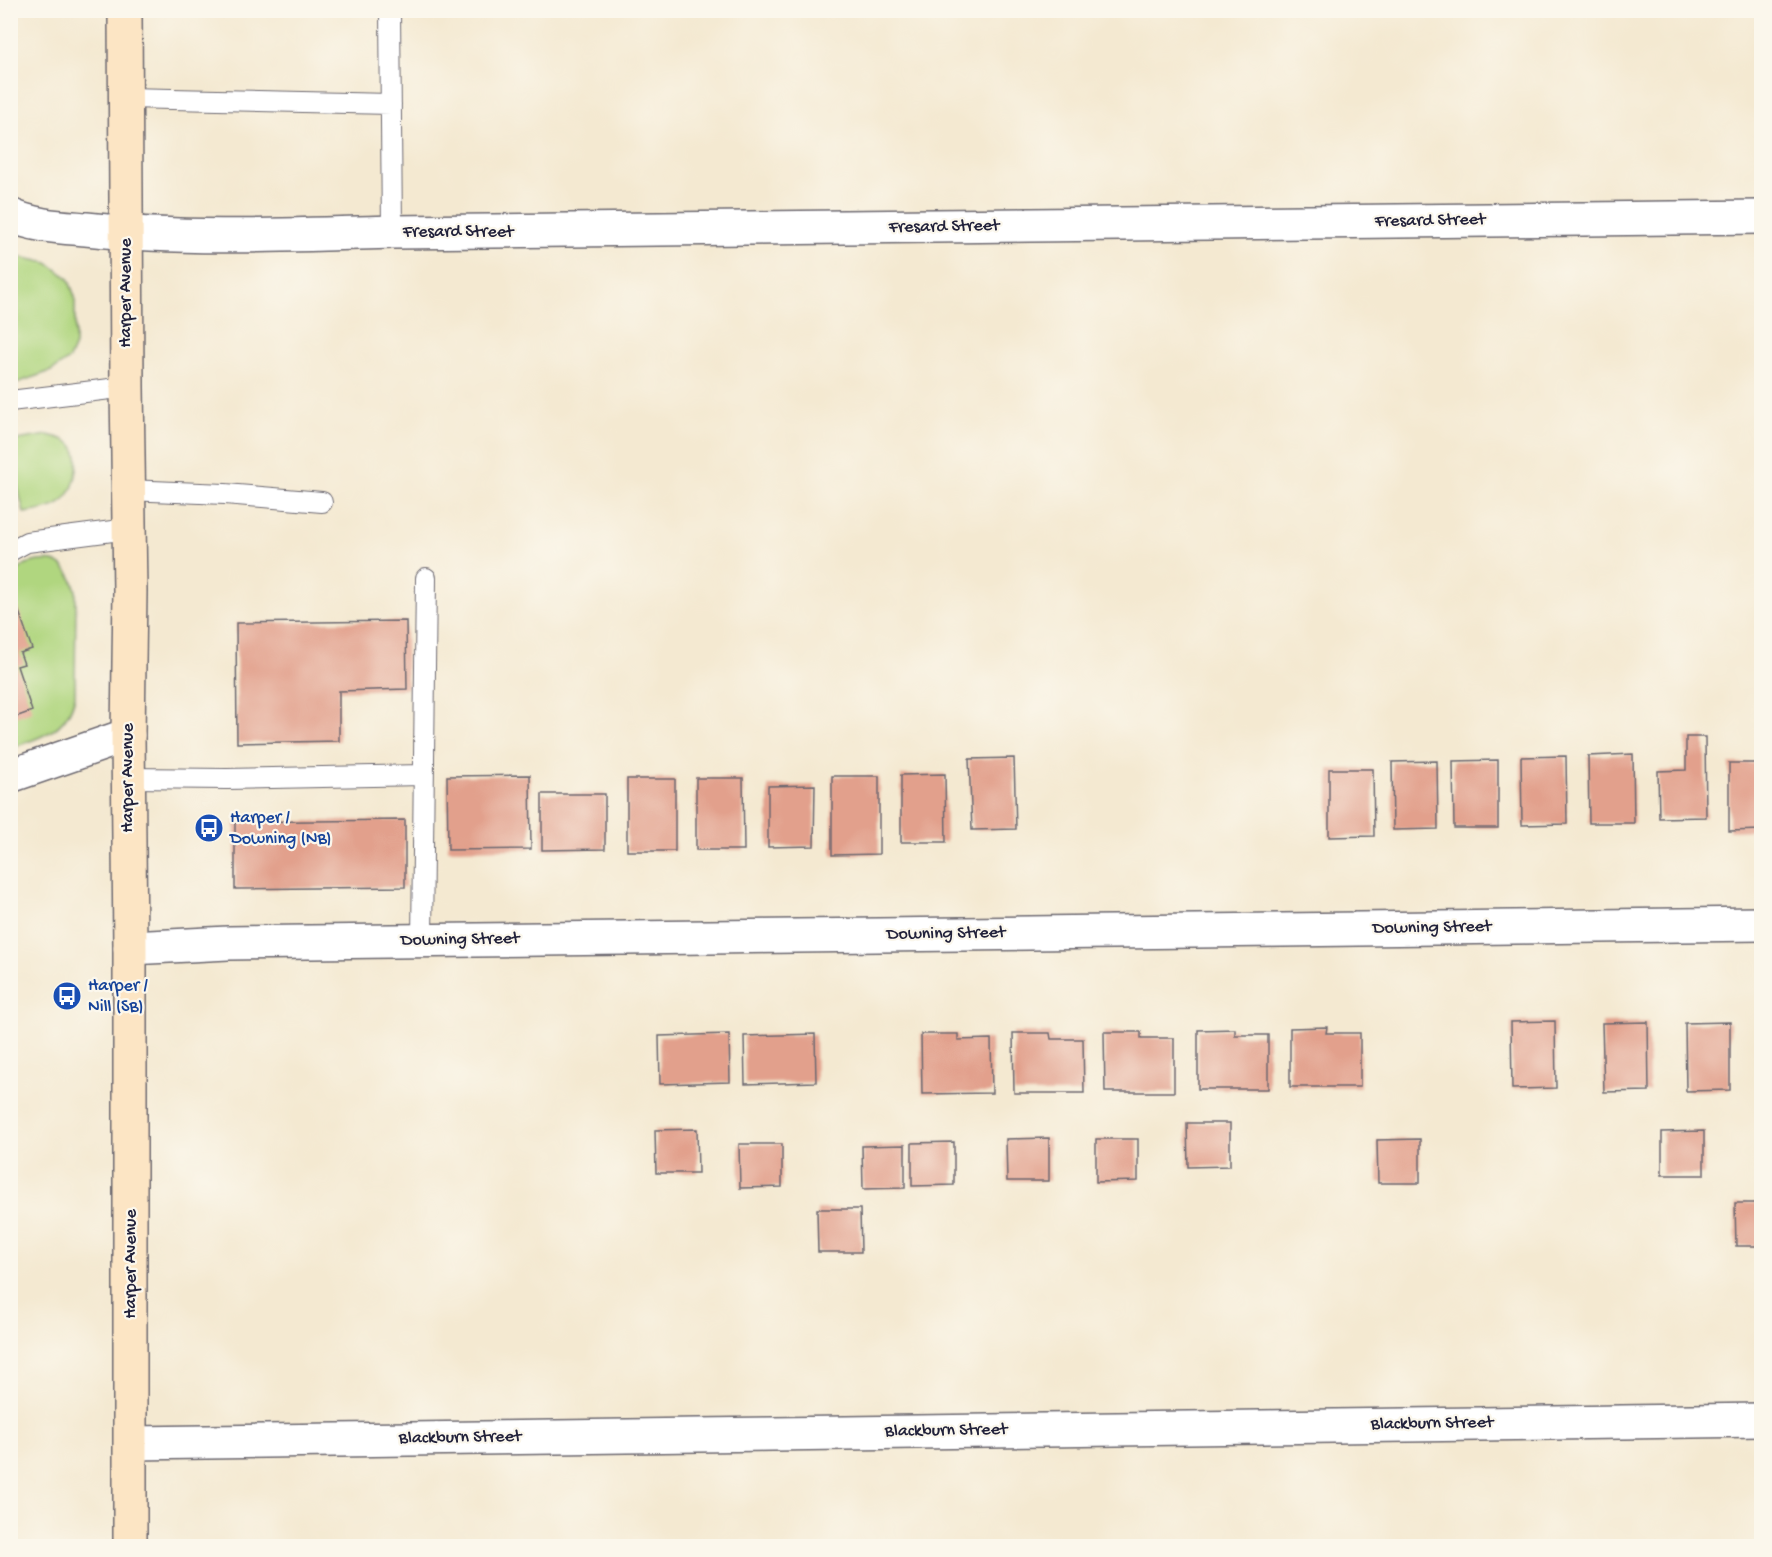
<svg xmlns="http://www.w3.org/2000/svg" width="1772" height="1557" font-family="'Gochi Hand',sans-serif">
  <style>
    .green { fill: #b0d67f; stroke: #697c5d; stroke-width: 1.5 }
    .building { fill: #e2a08c }
    .lines { fill: none; stroke-linecap: round; stroke-linejoin: round }
    .lane-casing { stroke: #6c6870; stroke-width: 22 }
    .street-casing { stroke: #6c6870; stroke-width: 36 }
    .secondary-casing { stroke: #6c6870; stroke-width: 36 }
    .lane { stroke: #fff; stroke-width: 20 }
    .street { stroke: #fff; stroke-width: 33 }
    .secondary { stroke: #fce5c4; stroke-width: 33 }
    .labels { text-anchor: middle; dominant-baseline: central; stroke-width: 4.5; stroke-linejoin: round; paint-order: stroke }
    .street-label { font-size: 18px; fill: #22223b; stroke: #fbf7ec }
    .transit-label { font-size: 18px; fill: #164399; stroke: #fbf7ec; text-anchor: start }
  </style>
  <rect width="100%" height="100%" fill="#fbf7ec"/>
  <filter id="ink" filterUnits="userSpaceOnUse"><feTurbulence type="fractalNoise" baseFrequency=".0167" numOctaves="2"/><feDisplacementMap in="SourceGraphic" scale="12" xChannelSelector="R" yChannelSelector="G"/><feConvolveMatrix kernelMatrix="1 2 1 2 8 2 1 2 1" color-interpolation-filters="sRGB"/></filter>
  <filter id="wash" filterUnits="userSpaceOnUse"><feTurbulence type="fractalNoise" baseFrequency=".008" numOctaves="4" result="noise"/><feDisplacementMap in="SourceGraphic" scale="24" xChannelSelector="R" yChannelSelector="G"/><feGaussianBlur stdDeviation="1.35" result="paint"/><feColorMatrix in="noise" values="0 0 0 0 0 0 0 0 0 0 0 0 0 0 0 0 0 1.4 0 .05"/><feComposite in="paint" operator="in"/></filter>
  <g filter="url(#wash)">
    <rect width="100%" height="100%" fill="#f4e9d1"/>
    <path class="green" d="M10 255 48 263 68 278 75 297V345L69 359 51 371 11 385Z
      M48 435C56 437 63 438 70 443 84 455 76 488 64 500 55 509 37 511 24 513L11 459V441Z
      M38 561C42 561 49 560 53 561 66 565 73 579 76 591L75 696C67 732 41 737 11 748V576L26 564Z"/>
    <g id="blocks">
      <path class="building" d="M16 603 32 649 20 653 24 664 17 666 32 711 10 719V604Z
        M406 621 407 689 339 691V741L237 743 236 623Z
        M1686 737H1705L1706 817 1659 818 1658 771 1686 770Z
        M1633 754 1634 823H1589L1588 756Z
        M1566 756 1567 824 1522 825 1521 757Z
        M1014 758 1016 829 972 830 969 759Z
        M1498 760V828H1454L1453 761Z
        M1437 761 1438 829 1393 830 1392 762Z
        M1729 763H1762V830L1729 831Z
        M1329 769H1373L1374 836 1329 837Z
        M945 774 946 842H901V775Z
        M530 775 531 849 448 850 447 776Z
        M832 776H879V854L832 855Z
        M696 778H743L744 850H696Z
        M627 779H675V851H627Z
        M815 785 814 846 768 847V786Z
        M542 794H605V849L542 850Z
        M405 820V887L235 889V822Z
        M1555 1021 1556 1088 1512 1089 1511 1022Z
        M1648 1022 1649 1091 1604 1092 1602 1023Z
        M1730 1022V1090L1686 1091 1685 1023Z
        M1327 1027 1326 1033H1360V1087H1290V1028Z
        M1235 1029V1035H1268V1089H1198V1030Z
        M1104 1032H1141V1038H1174V1092H1105Z
        M1013 1033H1050L1051 1039H1083L1084 1093H1014Z
        M729 1034 730 1082 660 1084 659 1036Z
        M815 1034 816 1082 745 1084 744 1036Z
        M921 1034H958V1040L991 1039 992 1093 922 1094Z
        M1187 1123H1230V1166L1188 1167Z
        M697 1129 698 1173H656L655 1130Z
        M1704 1131V1175H1662V1132Z
        M1049 1138V1181H1007L1006 1139Z
        M1096 1139H1138V1181L1096 1182Z
        M1420 1139V1183H1378L1377 1140Z
        M954 1142V1185L912 1186V1143Z
        M739 1144H782V1187L740 1188Z
        M905 1145V1188L863 1189 862 1146Z
        M1735 1203H1762V1246H1736Z
        M817 1209H860L861 1252H818Z"/>
    </g>
  </g>
  <g filter="url(#ink)">
    <use href="#blocks" fill-opacity="0" stroke="#6c6870" stroke-width="1.5"/>
    <g class="lines">
      <g class="lane-casing">
        <path id="lane" d="M390 10 392 232
          M126 98 391 104
          M10 401 127 387
          M127 490 225 494 322 502
          M10 551 27 542 128 529
          M128 778 227 779 423 775
          M422 940 426 578"/>
      </g>
      <g class="street-casing">
        <path id="street" d="M10 215C33 226 62 227 86 229 188 240 290 235 392 232L1762 217
          M10 776 128 735
          M130 948 228 943 1762 924
          M131 1443 1762 1420"/>
      </g>
      <g class="secondary-casing">
        <path id="secondary" d="M125 10 127 387 130 591 128 735 130 948V1546"/>
      </g>
      <use href="#lane" class="lane"/>
      <use href="#street" class="street"/>
      <use href="#secondary" class="secondary"/>
    </g>
  </g>
  <defs>
    <g id="bus-disc" transform="scale(1.5)"><circle r="9.5" fill="#1a4fb4" stroke="#fbf7ec"/><path d="M-5-6H5V4H4V6H2V4H-2V6H-4V4H-5ZM-3.5-4V0h7V-4ZM-3.5 1.2v1.5H-2V1.2ZM2 1.2v1.5H3.5V1.2Z" fill="#fff"/></g>
  </defs>
  <g fill-rule="evenodd">
    <use href="#bus-disc" x="209" y="828"/>
    <use href="#bus-disc" x="67" y="996"/>
  </g>
  <g class="labels">
    <g class="street-label">
      <text transform="translate(1430 221) rotate(-1)">Fresard Street</text>
      <text transform="translate(944 227) rotate(-1)">Fresard Street</text>
      <text x="458" y="232">Fresard Street</text>
      <text transform="translate(126 293) rotate(-90)">Harper Avenue</text>
      <text transform="translate(128 778) rotate(-90)">Harper Avenue</text>
      <text transform="translate(1432 928) rotate(-1)">Downing Street</text>
      <text transform="translate(946 934) rotate(-1)">Downing Street</text>
      <text transform="translate(460 940) rotate(-1)">Downing Street</text>
      <text transform="translate(131 1264) rotate(-90)">Harper Avenue</text>
      <text transform="translate(1432 1424) rotate(-1)">Blackburn Street</text>
      <text transform="translate(946 1431) rotate(-1)">Blackburn Street</text>
      <text transform="translate(460 1438) rotate(-1)">Blackburn Street</text>
    </g>
    <g class="transit-label">
      <text x="230" y="818">Harper /<tspan x="230" dy="21">Downing (NB)</tspan></text>
      <text x="88" y="986">Harper /<tspan x="88" dy="21">Nill (SB)</tspan></text>
    </g>
  </g>
  <rect width="1772" height="1557" fill="none" stroke="#fbf7ec" stroke-width="36"/>
</svg>
